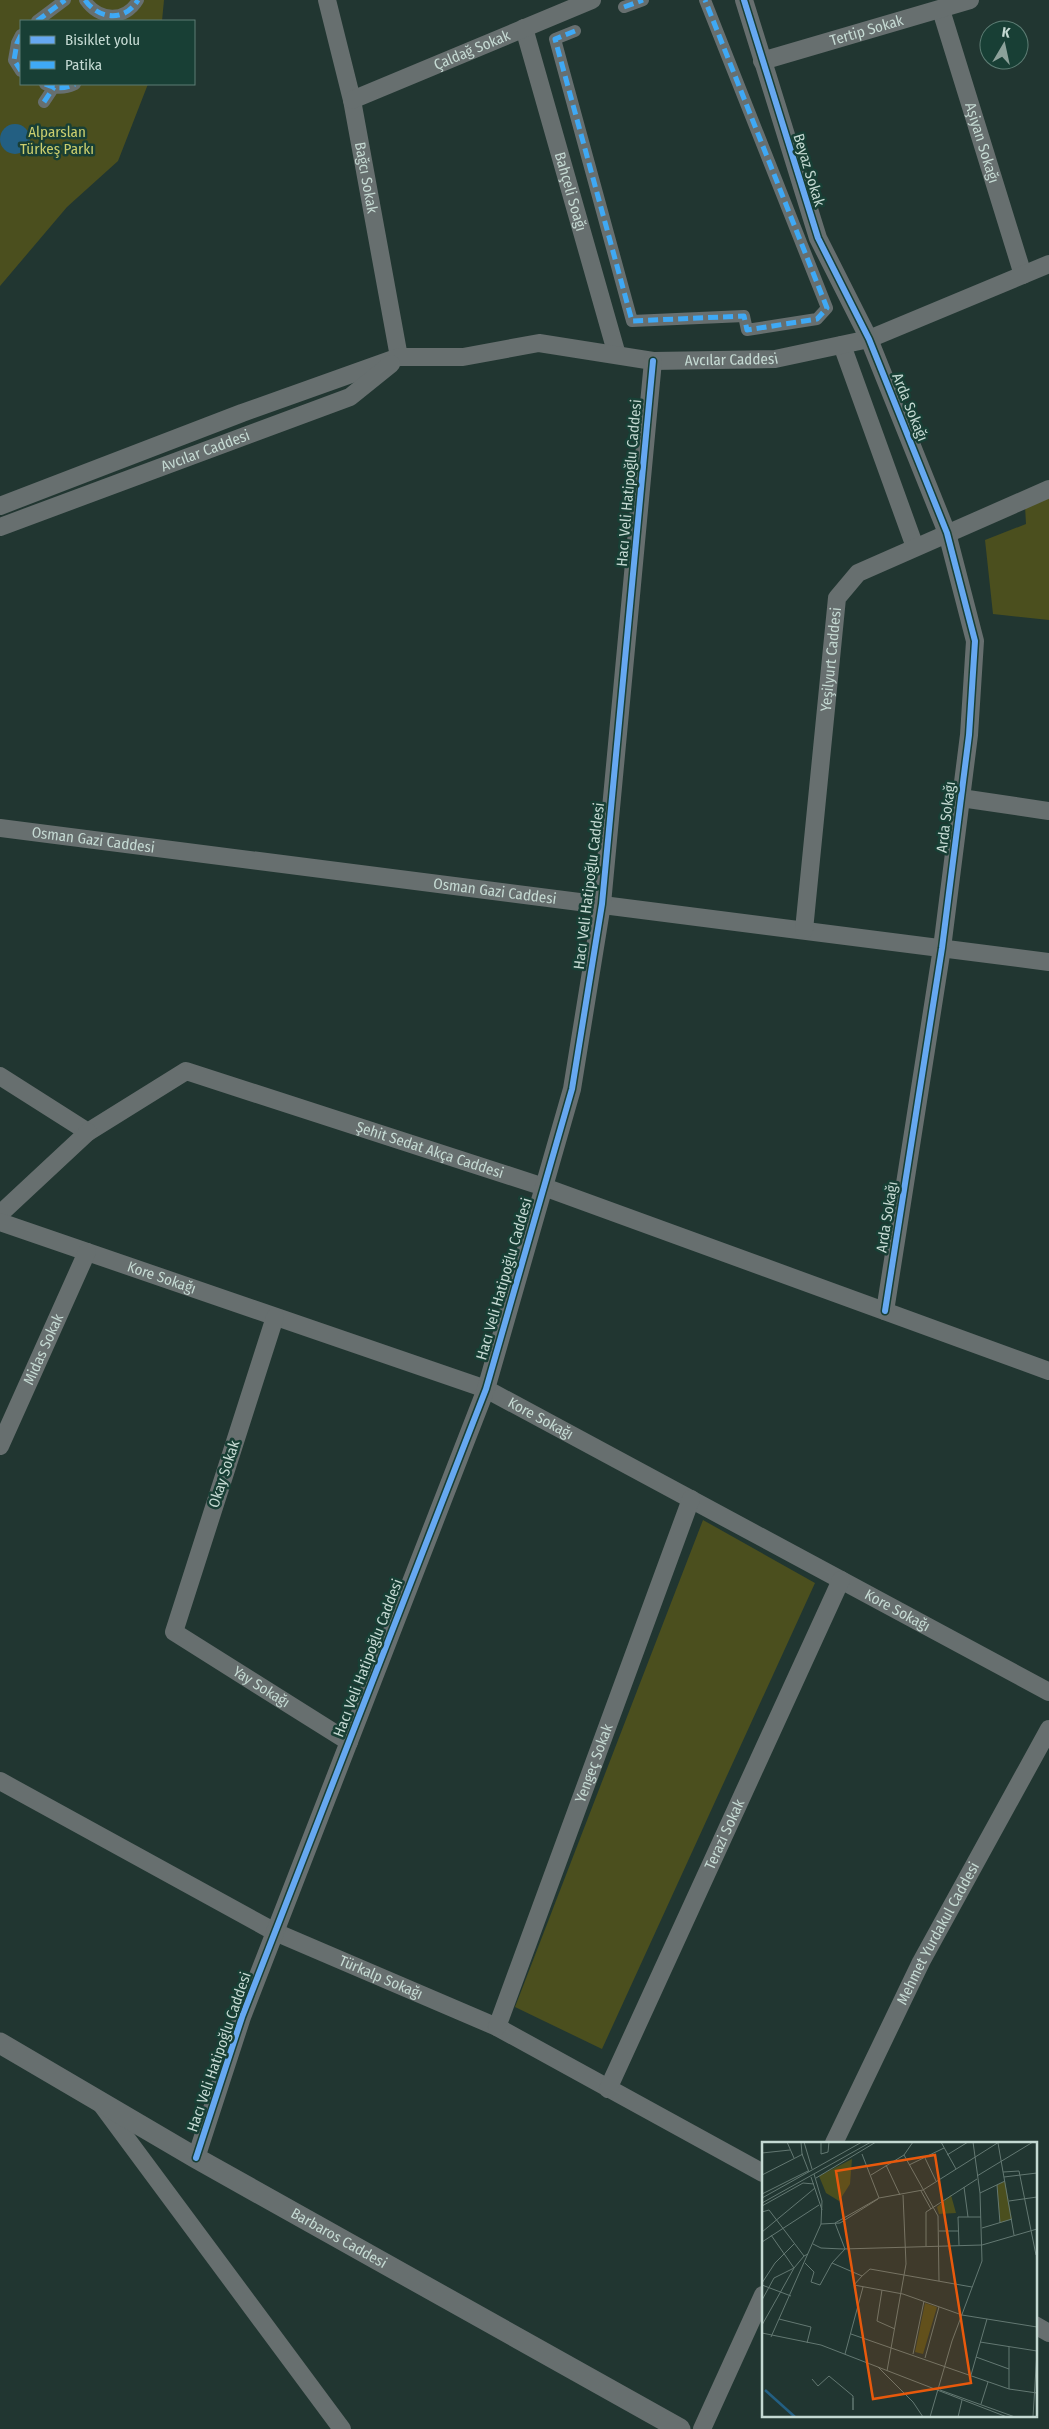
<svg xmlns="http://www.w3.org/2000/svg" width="1049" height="2429" font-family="'Fira Sans Condensed',sans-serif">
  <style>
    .green { fill: #4b4f1e }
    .water { fill: #235f82 }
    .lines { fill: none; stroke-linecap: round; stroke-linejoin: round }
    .pedestrian { stroke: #676f6f; stroke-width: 12 }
    .minor { stroke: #676f6f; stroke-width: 18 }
    .tertiary { stroke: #676f6f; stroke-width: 21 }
    .quiet { stroke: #3fa9f5; stroke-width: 5; stroke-dasharray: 10 5; stroke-linecap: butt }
    .cycleway-casing { stroke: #183f35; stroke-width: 9 }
    .cycleway { stroke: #66a8f1; stroke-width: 6 }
    .labels { text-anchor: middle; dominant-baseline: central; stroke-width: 5; stroke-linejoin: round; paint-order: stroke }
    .street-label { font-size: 15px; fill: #c5dad3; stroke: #183f35 }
    .park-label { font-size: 15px; fill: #cbce6e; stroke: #183f35 }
    .inset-river { fill: none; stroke: #235f82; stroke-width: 2.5 }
    .inset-road { fill: none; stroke: #637872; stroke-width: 1 }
    .view { fill: #e8590c; fill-opacity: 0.15; stroke: #e8590c; stroke-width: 2.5 }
    .inset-edge { fill: none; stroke: #c5dad3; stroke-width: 2.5 }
  </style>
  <rect width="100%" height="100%" fill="#213631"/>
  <path class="green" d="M0 0H164L162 21H21V84H148L118 161 67 207 0 286Z
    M1049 495V620L993 614 985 540 1026 524 1025 506Z
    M703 1520 815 1583 602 2049 515 2007Z"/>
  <path class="water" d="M0 139a15 15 0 1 1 30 0a15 15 0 1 1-30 0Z"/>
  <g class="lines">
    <path class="pedestrian" d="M85 0C99 20 125 22 138 0
      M624 7 643 0
      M37 21 65 0
      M575 31 555 39 632 321 744 316 747 330 817 319 827 308 705 0
      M21 35 17 43 14 60 21 71
      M45 84C56 89 64 89 75 84
      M44 102 54 87"/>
    <g class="minor">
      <path id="s1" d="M327 0 352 100 399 357"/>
      <path d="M744 0 818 238 869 339 947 533 975 641 969 735 942 948 885 1311"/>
      <path id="s2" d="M941 10 1023 275"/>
      <path id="s3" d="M524 28 617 355"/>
      <path id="s4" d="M762 61 970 0"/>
      <path id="s5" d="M352 100 592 0"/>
      <path d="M842 345 915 547"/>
      <path id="s6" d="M0 506 242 413 399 357H463L539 343 653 361 775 359 869 339 1049 264"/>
      <path id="s7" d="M0 527 350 397 391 364"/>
      <path d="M961 798 1049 811"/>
      <path id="s8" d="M0 828 1049 962"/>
      <path id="s9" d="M804 930 837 598 858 573 1049 489"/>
      <path id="s10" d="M0 1076 88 1132 186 1071 544 1187 1049 1371"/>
      <path d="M0 1214 88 1132"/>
      <path id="s11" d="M0 1222 486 1389 1049 1692"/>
      <path id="s12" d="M275 1317 174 1632 349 1742"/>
      <path id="s13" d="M0 1446 87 1252"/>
      <path id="s14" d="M0 1781 275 1932 497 2027 763 2173"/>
      <path id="s15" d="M497 2027 691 1499"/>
      <path id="s16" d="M608 2089 841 1580"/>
      <path d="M101 2104 342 2429"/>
      <path id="s17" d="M834 2143 921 1962 1049 1729"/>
      <path d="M196 2158 242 2017 486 1389 572 1089 602 904 653 361"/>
      <path d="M1035 2325 1049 2333"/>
      <path d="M702 2429 763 2295"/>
    </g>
    <path class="tertiary" id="s18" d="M0 2043 196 2158 680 2429"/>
    <path class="quiet" d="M85 0C99 20 125 22 138 0
      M624 7 643 0
      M37 21 65 0
      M575 31 555 39 632 321 744 316 747 330 817 319 827 308 705 0
      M21 35 17 43 14 60 21 71
      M45 84C56 89 64 89 75 84
      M44 102 54 87"/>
    <g class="cycleway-casing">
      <path id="cycleway" d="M744 0 818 238 869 339 947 533 975 641 969 735 942 948 885 1311
        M196 2158 242 2017 486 1389 572 1089 602 904 653 361"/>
    </g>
    <use href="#cycleway" class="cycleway"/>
  </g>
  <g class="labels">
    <g class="street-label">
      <text stroke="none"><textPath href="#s4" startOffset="109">Tertip Sokak</textPath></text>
      <text stroke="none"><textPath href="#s5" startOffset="130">Çaldağ Sokak</textPath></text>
      <text stroke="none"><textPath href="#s2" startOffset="139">Aşiyan Sokağı</textPath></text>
      <text transform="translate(809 170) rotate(73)">Beyaz Sokak</text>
      <text stroke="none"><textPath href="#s1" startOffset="182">Bağcı Sokak</textPath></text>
      <text stroke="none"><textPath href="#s3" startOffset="170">Bahçeli Soağı</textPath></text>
      <text stroke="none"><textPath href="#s6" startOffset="761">Avcılar Caddesi</textPath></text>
      <text transform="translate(910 407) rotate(68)">Arda Sokağı</text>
      <text stroke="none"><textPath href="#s7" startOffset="219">Avcılar Caddesi</textPath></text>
      <text transform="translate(629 483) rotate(-85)">Hacı Veli Hatipoğlu Caddesi</text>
      <text stroke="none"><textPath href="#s9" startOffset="272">Yeşilyurt Caddesi</textPath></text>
      <text transform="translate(946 817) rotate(-83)">Arda Sokağı</text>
      <text stroke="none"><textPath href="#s8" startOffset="94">Osman Gazi Caddesi</textPath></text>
      <text transform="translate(589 886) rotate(-83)">Hacı Veli Hatipoğlu Caddesi</text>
      <text stroke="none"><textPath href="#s8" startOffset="499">Osman Gazi Caddesi</textPath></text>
      <text stroke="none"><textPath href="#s10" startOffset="476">Şehit Sedat Akça Caddesi</textPath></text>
      <text transform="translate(887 1217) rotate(-81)">Arda Sokağı</text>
      <text stroke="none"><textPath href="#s11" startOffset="171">Kore Sokağı</textPath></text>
      <text transform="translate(504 1279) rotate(-74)">Hacı Veli Hatipoğlu Caddesi</text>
      <text stroke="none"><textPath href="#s13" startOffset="106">Midas Sokak</textPath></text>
      <text stroke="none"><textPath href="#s11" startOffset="576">Kore Sokağı</textPath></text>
      <text transform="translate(224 1474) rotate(-72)">Okay Sokak</text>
      <text stroke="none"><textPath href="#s11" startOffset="981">Kore Sokağı</textPath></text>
      <text transform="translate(368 1658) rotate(-69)">Hacı Veli Hatipoğlu Caddesi</text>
      <text stroke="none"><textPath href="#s12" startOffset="434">Yay Sokağı</textPath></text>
      <text stroke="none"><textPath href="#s15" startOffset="281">Yengeç Sokak</textPath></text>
      <text stroke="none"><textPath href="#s16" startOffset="280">Terazi Sokak</textPath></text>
      <text stroke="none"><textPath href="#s17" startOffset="234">Mehmet Yurdakul Caddesi</textPath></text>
      <text stroke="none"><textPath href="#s14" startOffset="429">Türkalp Sokağı</textPath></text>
      <text transform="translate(219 2052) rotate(-71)">Hacı Veli Hatipoğlu Caddesi</text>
      <text stroke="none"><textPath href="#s18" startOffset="391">Barbaros Caddesi</textPath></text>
    </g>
    <g class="park-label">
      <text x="57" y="132">Alparslan<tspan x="57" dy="17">Türkeş Parkı</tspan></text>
    </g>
  </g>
  <g transform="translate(762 2142)">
    <rect width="275" height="275" fill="#213631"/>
    <path d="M90 17 88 42 77 59 64 51 57 34ZM243 39 250 77 238 81 235 43ZM189 53 194 71 177 72 175 65ZM163 161 175 165 161 212 153 210Z" fill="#4b4f1e"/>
    <path class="inset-river" d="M3 248 33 275"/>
    <path class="inset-road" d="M25 0 32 16M39 0 40 12 47 30M42 0 50 27M59 0V12L66 10 67 0M179 0 194 27M236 1 252 93M0 11 28 8M100 12 117 56M142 13 176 74 177 139M185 13 206 0M163 16 174 39M124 23 138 53M147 23 182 6M241 30 257 29 274 113M0 33 41 12M109 33 142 13 151 0M215 34 271 0M49 35 60 68M242 35 275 31M54 36 114 0M235 43 238 81M202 45 206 75M159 49 169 67M218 51 243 39M0 52 46 29M0 56 100 0M247 59 275 55M0 61 109 0M0 64 41 41 52 42M0 70 7 68 42 114 46 112M73 81 117 56 161 48 237 0M59 82 78 81 116 57M220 86 250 77M177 89H197M0 90 53 46M0 100 57 63M51 102 59 106 81 107 220 103 275 87M197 103 196 75H219M164 104V70L215 37M43 121 52 130 49 140 58 143 70 121 83 107 73 81M70 121 100 134 108 127 210 145M100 134 92 143 141 152 200 173 275 185M0 141 13 121 32 102M0 143 29 154M120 148 115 179 133 187M0 158 12 136 32 126 42 114M17 177 49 185 45 201M0 183 32 126 9 93M0 191 59 203 245 275M89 192 247 247 275 251M9 195 59 82 60 59 52 32M218 200 275 209M83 212 101 145M151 212 162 159M214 215 247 227M163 216 177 165M116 225 151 260 161 275M125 229 144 122 141 53M209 233 225 177M50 237 56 244 67 234 91 254V268V256M247 247V205M178 248 253 275M219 262 226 240M168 275 190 199 220 119 218 51 211 0M196 275 200 258M271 275 275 209"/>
    <path class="view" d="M173 13 209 241 111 257 74 29Z"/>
    <rect width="275" height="275" class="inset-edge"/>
  </g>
  <rect x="20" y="20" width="175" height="65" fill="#183f35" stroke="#5d7d74"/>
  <rect x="30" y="36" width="25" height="8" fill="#66a8f1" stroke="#5d7d74"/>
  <text x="65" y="45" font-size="15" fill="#c5dad3">Bisiklet yolu</text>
  <rect x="30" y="61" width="25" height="8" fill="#3fa9f5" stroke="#5d7d74"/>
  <text x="65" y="70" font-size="15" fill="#c5dad3">Patika</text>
  <g transform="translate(1004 45) rotate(9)"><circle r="24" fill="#183f35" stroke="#5d7d74"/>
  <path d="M0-4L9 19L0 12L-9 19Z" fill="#8ca19a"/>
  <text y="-8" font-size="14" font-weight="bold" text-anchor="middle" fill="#c5dad3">K</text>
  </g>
</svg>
